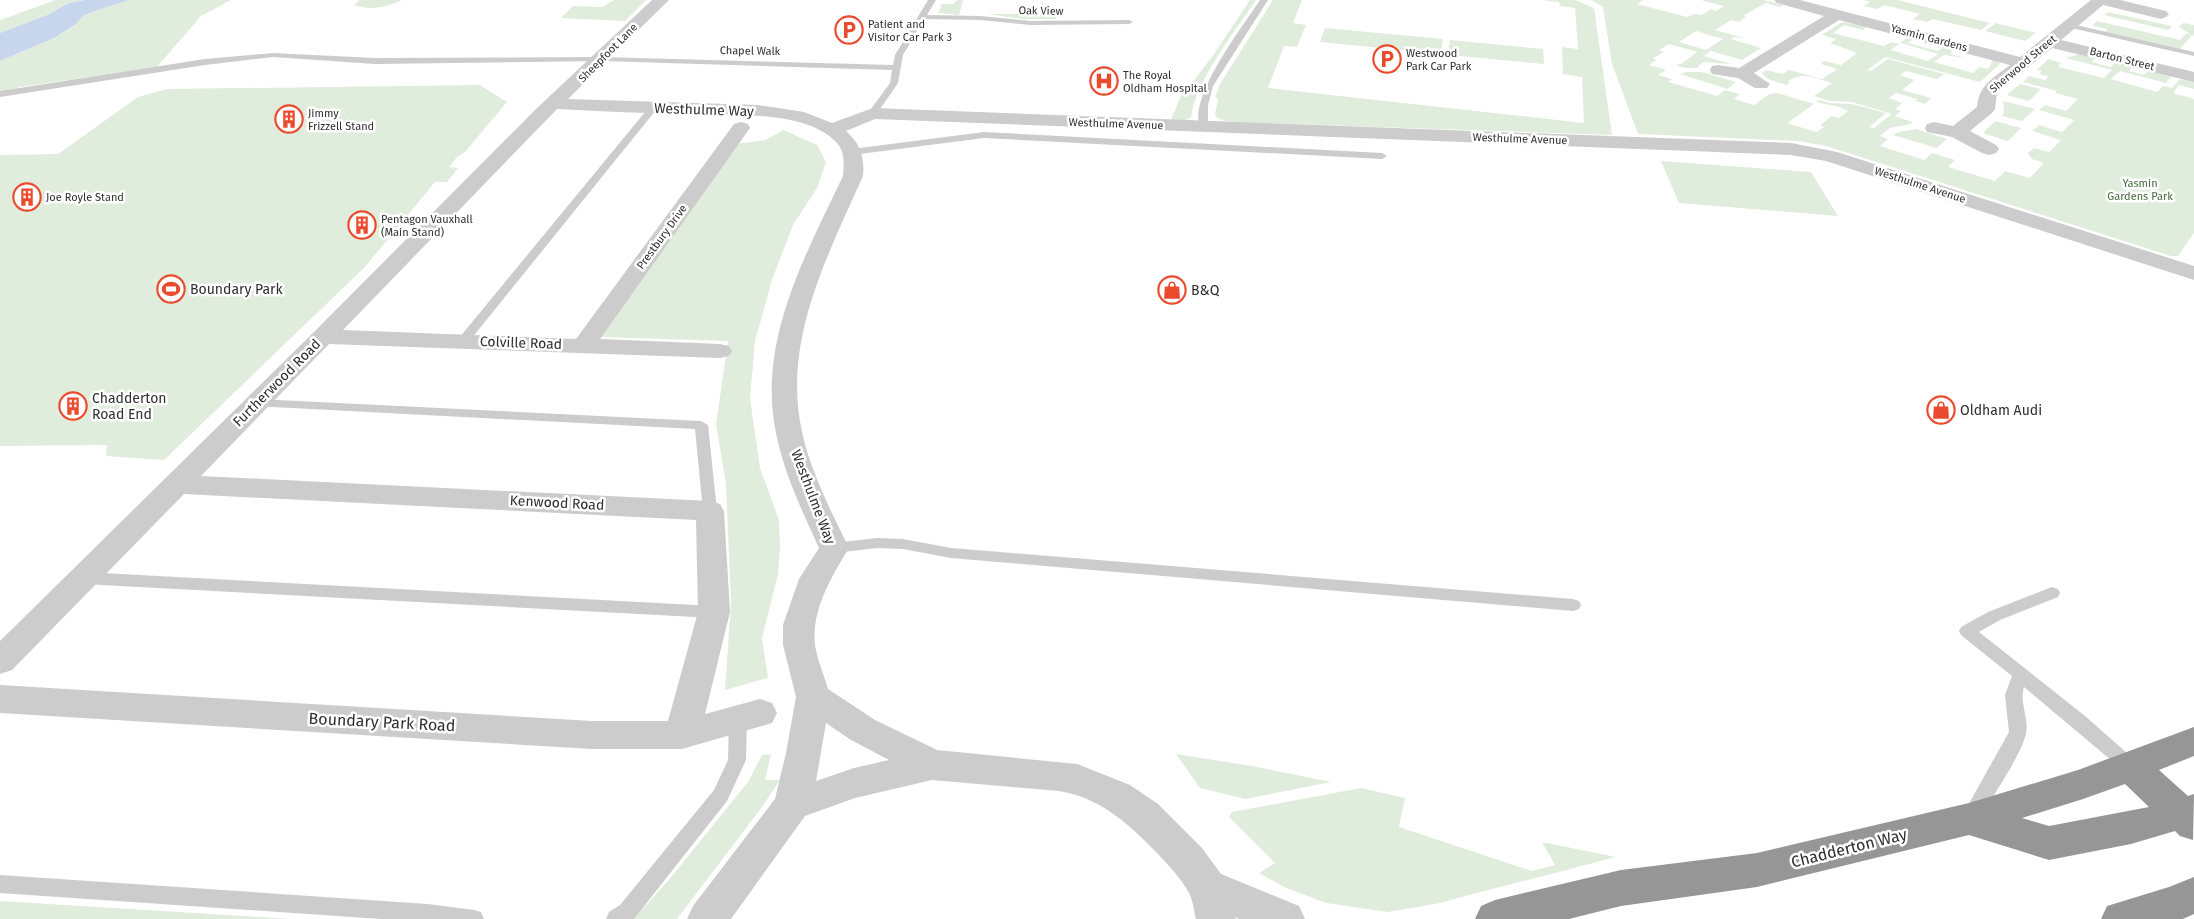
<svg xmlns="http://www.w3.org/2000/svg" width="2194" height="919" font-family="'Fira Sans',sans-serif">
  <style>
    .green { fill: #e1eddc; fill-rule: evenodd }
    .water { fill: #c8d6ed }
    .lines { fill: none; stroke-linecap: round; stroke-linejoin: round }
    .lane { fill: #ccc; fill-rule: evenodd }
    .street { fill: #ccc; fill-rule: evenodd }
    .highway { fill: #969696; fill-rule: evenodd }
    .labels { text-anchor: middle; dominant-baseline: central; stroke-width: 5; stroke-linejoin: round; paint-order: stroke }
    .far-street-label { font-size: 11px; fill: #2f2f2f; stroke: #fff }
    .far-poi-label { font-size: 11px; fill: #2f2f2f; stroke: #fff; text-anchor: start }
    .far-park-label { font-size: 11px; fill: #466c3b; stroke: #fff }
    .street-label { font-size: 14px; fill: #2f2f2f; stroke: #fff }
    .poi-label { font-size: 14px; fill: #2f2f2f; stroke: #fff; text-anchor: start }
    .near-street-label { font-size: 16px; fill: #2f2f2f; stroke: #fff }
  </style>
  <rect width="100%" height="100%" fill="#fff"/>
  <path class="green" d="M56 0H85L69 3 47 15 0 33V20Z
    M129 0H231L201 16 157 67 20 87 0 92V61L54 38 76 24 83 16 95 11Z
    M360 0H402C386 7 371 11 354 5Z
    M614 0H646L625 21 561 18 573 6 602 7Z
    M957 0H963L959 15 938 13 942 4H954Z
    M1250 0H1256C1235 31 1196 80 1191 118L1185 120 1170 122 1180 98 1212 57Z
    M1273 0H1302L1293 23 1306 25 1297 47 1284 46 1268 88 1584 123 1582 77 1563 74 1562 47 1578 49 1575 8 1560 6 1559 2 1541 0H1575L1594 8 1612 135 1236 122 1225 121 1217 118 1215 114 1218 99 1215 97 1220 84Z
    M1591 0H1643L1637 4 1687 17 1694 14 1701 15 1711 9 1716 11 1724 6 1701 0H1763L1784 5 1780 7 1766 3 1743 16 1746 17 1738 22 1731 20 1715 30 1748 39 1735 37 1731 39 1761 48 1742 60 1711 51 1704 56 1731 64 1704 62 1699 65 1698 68H1685L1675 65 1681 64 1697 52 1669 44 1659 50 1664 52 1653 58 1656 60 1649 65 1666 70 1658 75 1672 79 1668 82 1717 96 1725 90 1740 94 1734 99 1754 105 1769 94 1777 93 1814 104 1787 123 1816 132 1824 127 1820 125 1832 116 1839 118 1848 111 1839 107 1816 102 1819 100 1829 103 1852 104 1886 113 1869 127 1874 128 1892 114 1852 102 1829 101 1814 96 1832 83C1814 78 1804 71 1788 81L1790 82 1787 85C1778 82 1767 81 1762 73L1766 70 1782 74 1789 70 1822 79 1837 69 1821 64 1824 61 1813 58 1841 65 1857 53 1830 43 1836 39 1822 35 1842 22 1868 26 1863 30 1844 25 1833 33 1884 46 1891 42 1899 44 1907 37 1913 39 1908 43 1938 51 1943 47 1953 50 1950 54 1966 58 1944 55 1934 62 1973 73 1980 67 1988 69 1993 60 1999 62 2000 64 1980 82 1885 57 1867 70 1871 71 1888 59 1944 74 1937 79 1906 71 1900 75 1914 80 1902 90 1931 98 1925 104 1916 101 1917 99 1896 93 1889 98 1902 103 1895 109 1901 111 1895 116 1912 122 1911 124 1890 128 1880 136 1888 139 1880 146 1924 160 1932 153 1955 160 1948 167 1995 181 2005 171 2030 178 2044 163 2032 159 2028 153 2034 148 2049 152 2061 140 2032 131 2039 125 2062 132 2074 120 2039 110 2045 105 2066 111 2078 99 2055 93 2057 91 2023 82 2029 76 2045 80 2049 77 2039 74 2042 71 2037 70 2048 59 2061 63 2058 67 2104 78 2112 70 2066 58 2079 54 2095 58 2092 62 2110 67 2115 63 2132 67 2129 71 2144 75 2148 71 2171 77 2166 83 2120 71 2111 79 2157 92 2163 86 2172 88 2180 79 2194 82V89L2179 85 2173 93 2194 99V233L2178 256H2171L1826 146 1798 141 1638 134 1612 64 1603 7ZM1696 31 1723 39 1706 50 1679 42ZM1901 43 1938 54 1928 61 1891 50Z
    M1863 0H1898L1990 23 1981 30 1933 19 1927 22 1913 19 1920 14 1884 5 1877 9 1864 6 1870 2Z
    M2108 12 2172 26 2168 30 2104 15Z
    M988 14H1056V19H1022Z
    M2097 21 2180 40 2186 34H2190L2179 27 2183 23 2194 25V36L2192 35 2180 49 2105 32 2107 29 2092 26Z
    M1996 23 2036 33 2025 41 1985 31Z
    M1325 28 1443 39 1441 54 1320 42Z
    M1450 40 1543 49 1544 64 1448 55Z
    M1686 72H1702L1736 82 1727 89 1680 74Z
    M2020 84 2041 89 2029 101 2007 95Z
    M480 85 507 102 465 152 457 157 449 167 458 168 447 182H435L365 267 164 460 106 456 107 445 0 446V155L58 154 138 97 167 89Z
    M2003 101 2035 109 2022 121 2002 116 2004 113Z
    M1995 121 2021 128 2008 141 1985 134 1984 132Z
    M1916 129 1947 139 1937 148 1893 135 1899 132Z
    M783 130 817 145 826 162 817 188 793 225 772 280 755 341 750 398 760 468 779 520 780 547 778 574 762 638 768 678 725 690 731 603 726 484 716 424 728 341 600 337 736 144 765 140Z
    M1661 161 1811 172 1838 216 1679 203Z
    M771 754 765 780H780L762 807 677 919H633L668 881 748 782 762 755Z
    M1176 754 1252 766 1331 782 1245 799 1200 788Z
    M1361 788 1405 798 1399 827 1532 871 1555 865 1542 842 1616 857 1435 904 1388 912 1326 903 1286 888 1259 873 1275 863 1229 817 1232 812Z
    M0 901 291 919H0Z"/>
  <path class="water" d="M85 0H129L95 11 83 16 76 24 54 38 0 61V33L47 15 69 3Z"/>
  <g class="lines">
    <path class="lane" d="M928 0H936L927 15 980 16 1030 21 1129 20 1133 22 1129 24 1030 25 980 20 924 19 903 55 898 83 876 115 873 116 868 113 890 83 892 70 601 61 375 64 273 57 205 65 0 97V91L205 59 273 53 375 58 601 57 893 65 895 55Z
      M1260 0H1268L1213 86 1208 105V127L1206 129H1200C1188 96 1242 28 1260 0Z
      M2067 23 2194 52V56L2067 27Z
      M653 105 656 106V110L467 344H459L457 341 459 338 650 106Z
      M984 132 1382 153 1387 156 1382 159 984 138 852 155 847 152 852 149Z
      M257 399 701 421 708 425 717 511 715 514H705L703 511 695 429 252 406 251 403 252 400Z
      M877 538 903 539 951 548 1573 599 1579 601 1581 605 1579 609 1573 611 951 558 903 549 877 548 834 553 829 552 827 548 829 544 834 543Z
      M83 572 714 606 720 608 722 612 720 616 714 618 83 584 78 582 75 578 78 574Z
      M2052 587 2058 589 2060 593 2058 597 2000 620 1979 632 2085 716 2136 761 2139 766 2136 771 2130 773 2124 771 2024 687C2019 702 2029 717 2026 733 2023 753 1989 801 1978 822L1971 824 1964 822 1962 816 2009 732 2005 695 2012 676 1961 635 1959 631 1961 627 1988 612Z
      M738 714 744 716 747 721 746 760 727 801 634 919H606L609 912 620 905 714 790 728 760 729 721 732 716Z
      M0 875 428 904 474 910 481 912 484 919H381L0 893Z"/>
    <path class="street" d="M652 0H669L568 99 758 105 804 112 832 123 873 108 1791 143 1837 152 2194 266V280L1826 161 1791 155 875 119 846 131C860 143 865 158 863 176 827 257 782 341 802 432 811 473 831 511 849 548 832 576 811 610 815 645 817 659 824 675 828 689L875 720 937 750 1077 764 1130 785 1158 804 1202 848 1221 874 1299 906 1305 919H1239L1235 917 1236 919H1196C1194 911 1193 901 1189 893 1181 878 1169 866 1158 854 1129 824 1101 798 1059 791L932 780 855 798 805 816 731 919H687L693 906 775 799 786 753 796 697 783 645V625L799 579 819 548C802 511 784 473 776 433 757 342 805 256 843 176 844 165 845 152 837 143 805 108 722 116 679 114 638 113 597 111 557 109L343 330 576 339 734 124 741 122 748 124 750 128 600 339 720 344 729 346 732 351 729 356 720 358 329 344 201 476 710 501 720 504 724 511 730 612 705 714 760 699 772 703 777 713 772 723 682 749H592L0 713V685L592 721H668L698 612 696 520 184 494 12 670 0 674V641L314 332 536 109ZM826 723 851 740 889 760 854 768 816 781Z
      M1774 0H1800L2020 57 2091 0H2120L2166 11 2169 14 2166 17 2161 19 2103 5 2061 40 2194 72V82L2052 48 1997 93 1995 109 1992 113 1970 131 1996 145 1999 149 1996 153 1989 155 1982 153 1952 137 1927 132 1925 128 1927 124 1934 122 1953 126 1977 107C1979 84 1994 78 2010 65L1839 20 1754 73 1770 84 1767 88H1755L1738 78 1712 74 1710 70 1712 66 1718 65 1739 68 1824 16 1777 3Z"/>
    <path class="highway" d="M2194 727V756L2159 770 2188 796 2194 794 2193 840 2180 836 2175 831 2131 844 2049 860 1969 835 1757 887 1621 906 1569 919H1475L1481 906 1495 900 1621 870 1757 853 1969 803 2078 770ZM2125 784 2149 807 2049 826 2022 818 2083 799Z
      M2194 877V914L2183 919H2101L2107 906 2169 887Z"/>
  </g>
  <defs>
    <g id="parking-ring" transform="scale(1.4375)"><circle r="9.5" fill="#fff" stroke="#eb4a2c" stroke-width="1.5"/><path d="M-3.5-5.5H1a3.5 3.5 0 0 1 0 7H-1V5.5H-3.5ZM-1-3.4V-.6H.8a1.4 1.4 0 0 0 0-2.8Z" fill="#eb4a2c"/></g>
    <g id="hospital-ring" transform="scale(1.4375)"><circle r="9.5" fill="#fff" stroke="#eb4a2c" stroke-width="1.5"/><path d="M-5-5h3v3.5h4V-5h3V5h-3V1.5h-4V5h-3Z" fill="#eb4a2c"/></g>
    <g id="building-ring" transform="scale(1.4375)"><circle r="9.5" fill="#fff" stroke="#eb4a2c" stroke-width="1.5"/><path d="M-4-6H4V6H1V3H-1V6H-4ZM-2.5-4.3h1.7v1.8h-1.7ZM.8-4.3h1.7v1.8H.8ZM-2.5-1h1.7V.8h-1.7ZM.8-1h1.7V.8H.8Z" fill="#eb4a2c"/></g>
    <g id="stadium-ring" transform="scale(1.4375)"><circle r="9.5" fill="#fff" stroke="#eb4a2c" stroke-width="1.5"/><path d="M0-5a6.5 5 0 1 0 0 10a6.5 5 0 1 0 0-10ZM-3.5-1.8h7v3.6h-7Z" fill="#eb4a2c"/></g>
    <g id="shop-ring" transform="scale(1.4375)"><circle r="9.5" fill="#fff" stroke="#eb4a2c" stroke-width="1.5"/><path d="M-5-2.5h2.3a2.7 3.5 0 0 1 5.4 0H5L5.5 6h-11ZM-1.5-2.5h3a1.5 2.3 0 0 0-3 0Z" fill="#eb4a2c"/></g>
  </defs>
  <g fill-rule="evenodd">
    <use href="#parking-ring" x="849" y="30"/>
    <use href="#parking-ring" x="1387" y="59"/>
    <use href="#hospital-ring" x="1104" y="81"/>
    <use href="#building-ring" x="289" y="119"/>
    <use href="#building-ring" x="27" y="197"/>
    <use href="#building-ring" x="362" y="225"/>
    <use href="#stadium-ring" x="171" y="289"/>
    <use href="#shop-ring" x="1172" y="290"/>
    <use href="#building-ring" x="73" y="406"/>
    <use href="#shop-ring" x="1941" y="410"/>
  </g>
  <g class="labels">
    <g class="far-street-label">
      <text transform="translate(1041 11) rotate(1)">Oak View</text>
      <text transform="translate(1929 38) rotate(15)">Yasmin Gardens</text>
      <text transform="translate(750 51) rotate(1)">Chapel Walk</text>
      <text transform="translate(608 53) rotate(-45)">Sheepfoot Lane</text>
      <text transform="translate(2122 59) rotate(14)">Barton Street</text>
      <text transform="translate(2023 64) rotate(-40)">Sherwood Street</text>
      <text transform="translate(1116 124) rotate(2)">Westhulme Avenue</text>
      <text transform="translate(1520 139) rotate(2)">Westhulme Avenue</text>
      <text transform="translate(1920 185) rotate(18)">Westhulme Avenue</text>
      <text transform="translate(662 237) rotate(-54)">Prestbury Drive</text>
    </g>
    <g class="far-poi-label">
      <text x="868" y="24">Patient and<tspan x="868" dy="13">Visitor Car Park 3</tspan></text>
      <text x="1406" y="53">Westwood<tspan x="1406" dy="13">Park Car Park</tspan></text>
      <text x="1123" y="75">The Royal<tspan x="1123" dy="13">Oldham Hospital</tspan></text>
      <text x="308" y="113">Jimmy<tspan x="308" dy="13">Frizzell Stand</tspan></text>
      <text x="46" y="197">Joe Royle Stand</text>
      <text x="381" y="219">Pentagon Vauxhall<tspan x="381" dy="13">(Main Stand)</tspan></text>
    </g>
    <g class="far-park-label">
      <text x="2140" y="183">Yasmin<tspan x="2140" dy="13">Gardens Park</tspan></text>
    </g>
    <g class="street-label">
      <text transform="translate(704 110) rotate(2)">Westhulme Way</text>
      <text transform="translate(521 343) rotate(2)">Colville Road</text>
      <text transform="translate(277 383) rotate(-45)">Furtherwood Road</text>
      <text transform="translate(813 497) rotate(69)">Westhulme Way</text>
      <text transform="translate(557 503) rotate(3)">Kenwood Road</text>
    </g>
    <g class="poi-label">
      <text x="190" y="289">Boundary Park</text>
      <text x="1191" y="290">B&amp;Q</text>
      <text x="92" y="398">Chadderton<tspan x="92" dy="16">Road End</tspan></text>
      <text x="1960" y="410">Oldham Audi</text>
    </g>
    <g class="near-street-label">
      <text transform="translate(382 722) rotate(3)">Boundary Park Road</text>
      <text transform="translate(1849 848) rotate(-14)">Chadderton Way</text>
    </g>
  </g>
</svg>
